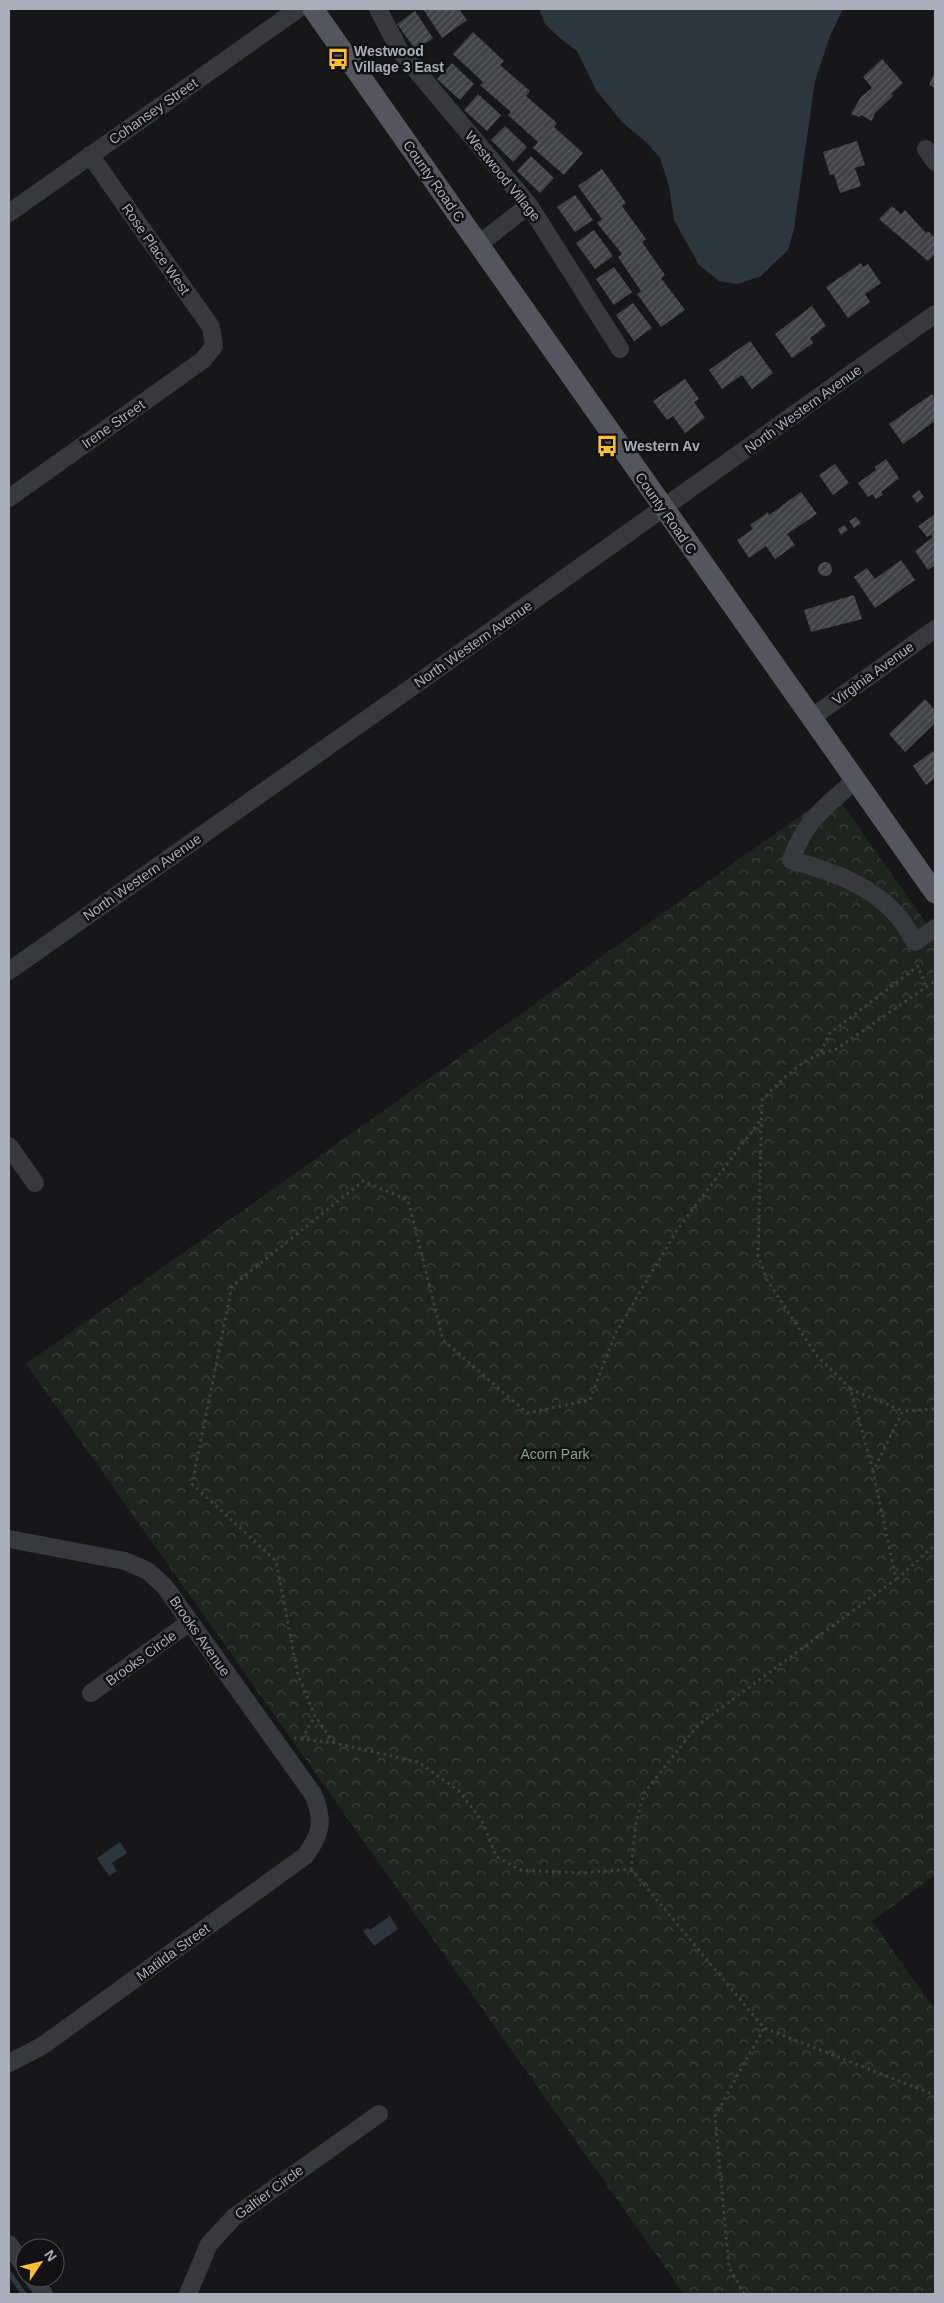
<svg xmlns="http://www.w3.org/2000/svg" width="944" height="2303" font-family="Helvetica,sans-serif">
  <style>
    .forest { fill: url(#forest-crowns) }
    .water { fill: #2c363f }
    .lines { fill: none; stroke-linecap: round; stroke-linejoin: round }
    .stream { stroke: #2c363f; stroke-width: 5 }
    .building { fill: url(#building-hatch) }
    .path { stroke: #3e4046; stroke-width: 3; stroke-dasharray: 2.5 4; stroke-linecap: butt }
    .minor { stroke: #38393f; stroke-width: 18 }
    .major { stroke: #54555e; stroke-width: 21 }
    .labels { text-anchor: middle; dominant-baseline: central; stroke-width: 5; stroke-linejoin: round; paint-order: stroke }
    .poi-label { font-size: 14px; font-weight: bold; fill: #a8adba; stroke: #121215; text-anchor: start }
    .street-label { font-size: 14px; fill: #a8adba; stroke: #121215 }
    .park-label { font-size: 14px; fill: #7ea782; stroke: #121215 }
  </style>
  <defs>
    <pattern id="forest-crowns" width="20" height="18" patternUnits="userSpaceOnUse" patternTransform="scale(1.25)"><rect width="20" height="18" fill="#1d251e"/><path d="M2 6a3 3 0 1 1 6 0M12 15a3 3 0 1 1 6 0" fill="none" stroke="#3b423d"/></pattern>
    <pattern id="building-hatch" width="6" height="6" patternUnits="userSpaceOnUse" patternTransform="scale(1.25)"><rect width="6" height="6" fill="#414247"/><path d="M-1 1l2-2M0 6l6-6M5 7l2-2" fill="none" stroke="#5a5b5f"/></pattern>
  </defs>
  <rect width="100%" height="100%" fill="#17171a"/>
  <path class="forest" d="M834 792 935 936V1875L872 1921 935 2010V2294H684L26 1364Z"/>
  <path class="water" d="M539 9H843L830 36 815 81 794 229 788 250 761 276 738 284 719 281 699 265 674 220 669 186 660 158 646 142 623 123 596 90 577 51 561 39 545 24Z
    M120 1842 127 1853 112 1863 117 1871 109 1876 97 1858Z
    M390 1916 398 1929 374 1946 363 1931 368 1928 370 1930Z"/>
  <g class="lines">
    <path class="stream" d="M9 2273 24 2294"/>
  </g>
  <path class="building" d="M423 9H459L467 20 442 38Z
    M415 11 433 38 416 50 397 24Z
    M473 32 504 61 500 65 530 91 526 96 557 123 554 127 583 153 564 175 533 148 538 142 508 115 511 112 480 85 483 82 453 54Z
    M882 59 903 83 891 94 893 96 875 113 872 121 861 115 859 117 851 114 861 97 872 88 863 77Z
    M452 63 474 84 460 100 437 79Z
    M935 72V88L929 85Z
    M478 94 501 115 487 131 464 110Z
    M505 126 527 147 513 162 491 140Z
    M857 141 865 165 855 168 861 186 840 193 834 174 830 175 823 152Z
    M531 156 554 178 540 193 517 171Z
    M602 169 626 203 622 206 646 239 642 242 665 275 661 278 685 310 661 327 637 294 641 291 618 257 622 254 597 223 602 219 578 186Z
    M575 195 593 220 575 232 557 207Z
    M892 206 901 214 905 210 926 233 928 231 935 238V254L928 261 879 219Z
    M594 230 613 256 595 269 576 243Z
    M861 263 863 267 868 264 881 283 865 294 870 302 848 318 826 287Z
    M614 267 632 292 614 305 596 279Z
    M633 303 652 328 634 341 616 315Z
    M812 306 826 326 810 338 813 343 792 358 775 334Z
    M750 341 773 373 752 389 742 375 722 389 709 370Z
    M685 379 699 399 694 402 705 418 685 433 673 416 667 420 653 401Z
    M932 394 935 399V421L903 444 889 424Z
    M886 459 899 478 881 492 883 495 876 499 872 494 868 497 858 483 876 470 875 467Z
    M835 464 849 483 833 495 819 475Z
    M919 490 924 497 917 503 912 496Z
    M801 492 817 514 787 534 795 545 775 559 766 546 749 558 737 540 753 529 750 525 768 512 769 515Z
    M934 515 935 565 928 570 915 551 933 537 931 535 927 537 918 526Z
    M856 517 861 523 854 528 849 521Z
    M844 525 848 530 841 535 838 529Z
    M901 560 915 580 875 608 854 577 867 568 875 579Z
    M818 569a7 7 0 1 1 14 0a7 7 0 1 1-14 0Z
    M854 595 862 619 811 632 804 610Z
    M925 699 935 710V723L905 752 889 734Z
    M933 751 935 754V778L926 785 913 766Z"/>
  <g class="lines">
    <path class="path" d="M821 1052 829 1034 918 966 926 987
      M850 1389 903 1411
      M873 1470 850 1388 817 1356 767 1280 758 1256 762 1100C782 1079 805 1055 835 1050L935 981
      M897 1579 935 1545
      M294 1738 334 1743 418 1762 459 1791 482 1821 496 1856 520 1870 581 1873 631 1869 636 1823 644 1793 698 1725 896 1579 873 1471 903 1411 935 1409
      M302 1739 315 1716
      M334 1743 315 1716 298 1675 276 1561 192 1484 232 1286 363 1181 408 1200 443 1340 527 1413 590 1400 615 1334 677 1230 762 1118
      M631 1869 764 2028 935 2095
      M744 2294 729 2267 715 2116 764 2028"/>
    <path class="minor" d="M378 9 400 51 529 205 620 349
      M926 149 935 162
      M9 213 298 9
      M479 244 529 205
      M9 498 203 360 214 346 211 327 90 155
      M811 718 935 629
      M856 780C825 806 805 821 791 860 830 871 870 884 898 916 904 923 909 933 915 942L935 928
      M9 971 415 685 935 314
      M9 1146 35 1183
      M9 1539 125 1561 148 1571 165 1587 313 1794C324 1819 322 1834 305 1856L42 2046 9 2063
      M91 1693 190 1622
      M9 2244 25 2267
      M33 2278 44 2294
      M188 2294 209 2244 234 2217 379 2114"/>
    <path class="major" d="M313 9 935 893"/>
  </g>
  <defs>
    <g id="bus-bare" transform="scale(1.725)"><path d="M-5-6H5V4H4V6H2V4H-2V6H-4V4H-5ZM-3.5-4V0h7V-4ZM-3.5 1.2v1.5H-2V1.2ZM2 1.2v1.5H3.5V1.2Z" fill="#ffc12a" stroke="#121215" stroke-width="2.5" paint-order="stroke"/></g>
  </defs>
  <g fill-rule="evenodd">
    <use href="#bus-bare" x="338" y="59"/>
    <use href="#bus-bare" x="607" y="446"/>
  </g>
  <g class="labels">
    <g class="poi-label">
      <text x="354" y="51">Westwood<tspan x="354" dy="16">Village 3 East</tspan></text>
      <text x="624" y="446">Western Av</text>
    </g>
    <g class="street-label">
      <text transform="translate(153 111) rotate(-35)">Cohansey Street</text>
      <text transform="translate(503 176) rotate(51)">Westwood Village</text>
      <text transform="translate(434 181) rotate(55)">County Road C</text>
      <text transform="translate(156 249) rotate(55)">Rose Place West</text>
      <text transform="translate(803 409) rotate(-36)">North Western Avenue</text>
      <text transform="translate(113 424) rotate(-35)">Irene Street</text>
      <text transform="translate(666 513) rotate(55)">County Road C</text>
      <text transform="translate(473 644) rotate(-35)">North Western Avenue</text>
      <text transform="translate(873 673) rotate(-36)">Virginia Avenue</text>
      <text transform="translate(142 877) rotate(-35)">North Western Avenue</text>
      <text transform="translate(200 1636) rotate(55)">Brooks Avenue</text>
      <text transform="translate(141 1658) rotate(-36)">Brooks Circle</text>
      <text transform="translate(173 1952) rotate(-36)">Matilda Street</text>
      <text transform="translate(269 2192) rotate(-36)">Galtier Circle</text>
    </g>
    <g class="park-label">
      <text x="555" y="1454">Acorn Park</text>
    </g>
  </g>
  <rect width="944" height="2303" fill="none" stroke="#a8adba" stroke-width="20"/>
  <g transform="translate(40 2263) rotate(55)"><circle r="24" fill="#121215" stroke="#4e5057"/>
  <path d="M0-4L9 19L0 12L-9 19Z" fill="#ffc12a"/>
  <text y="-8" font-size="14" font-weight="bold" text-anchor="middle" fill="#a8adba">N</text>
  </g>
</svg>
